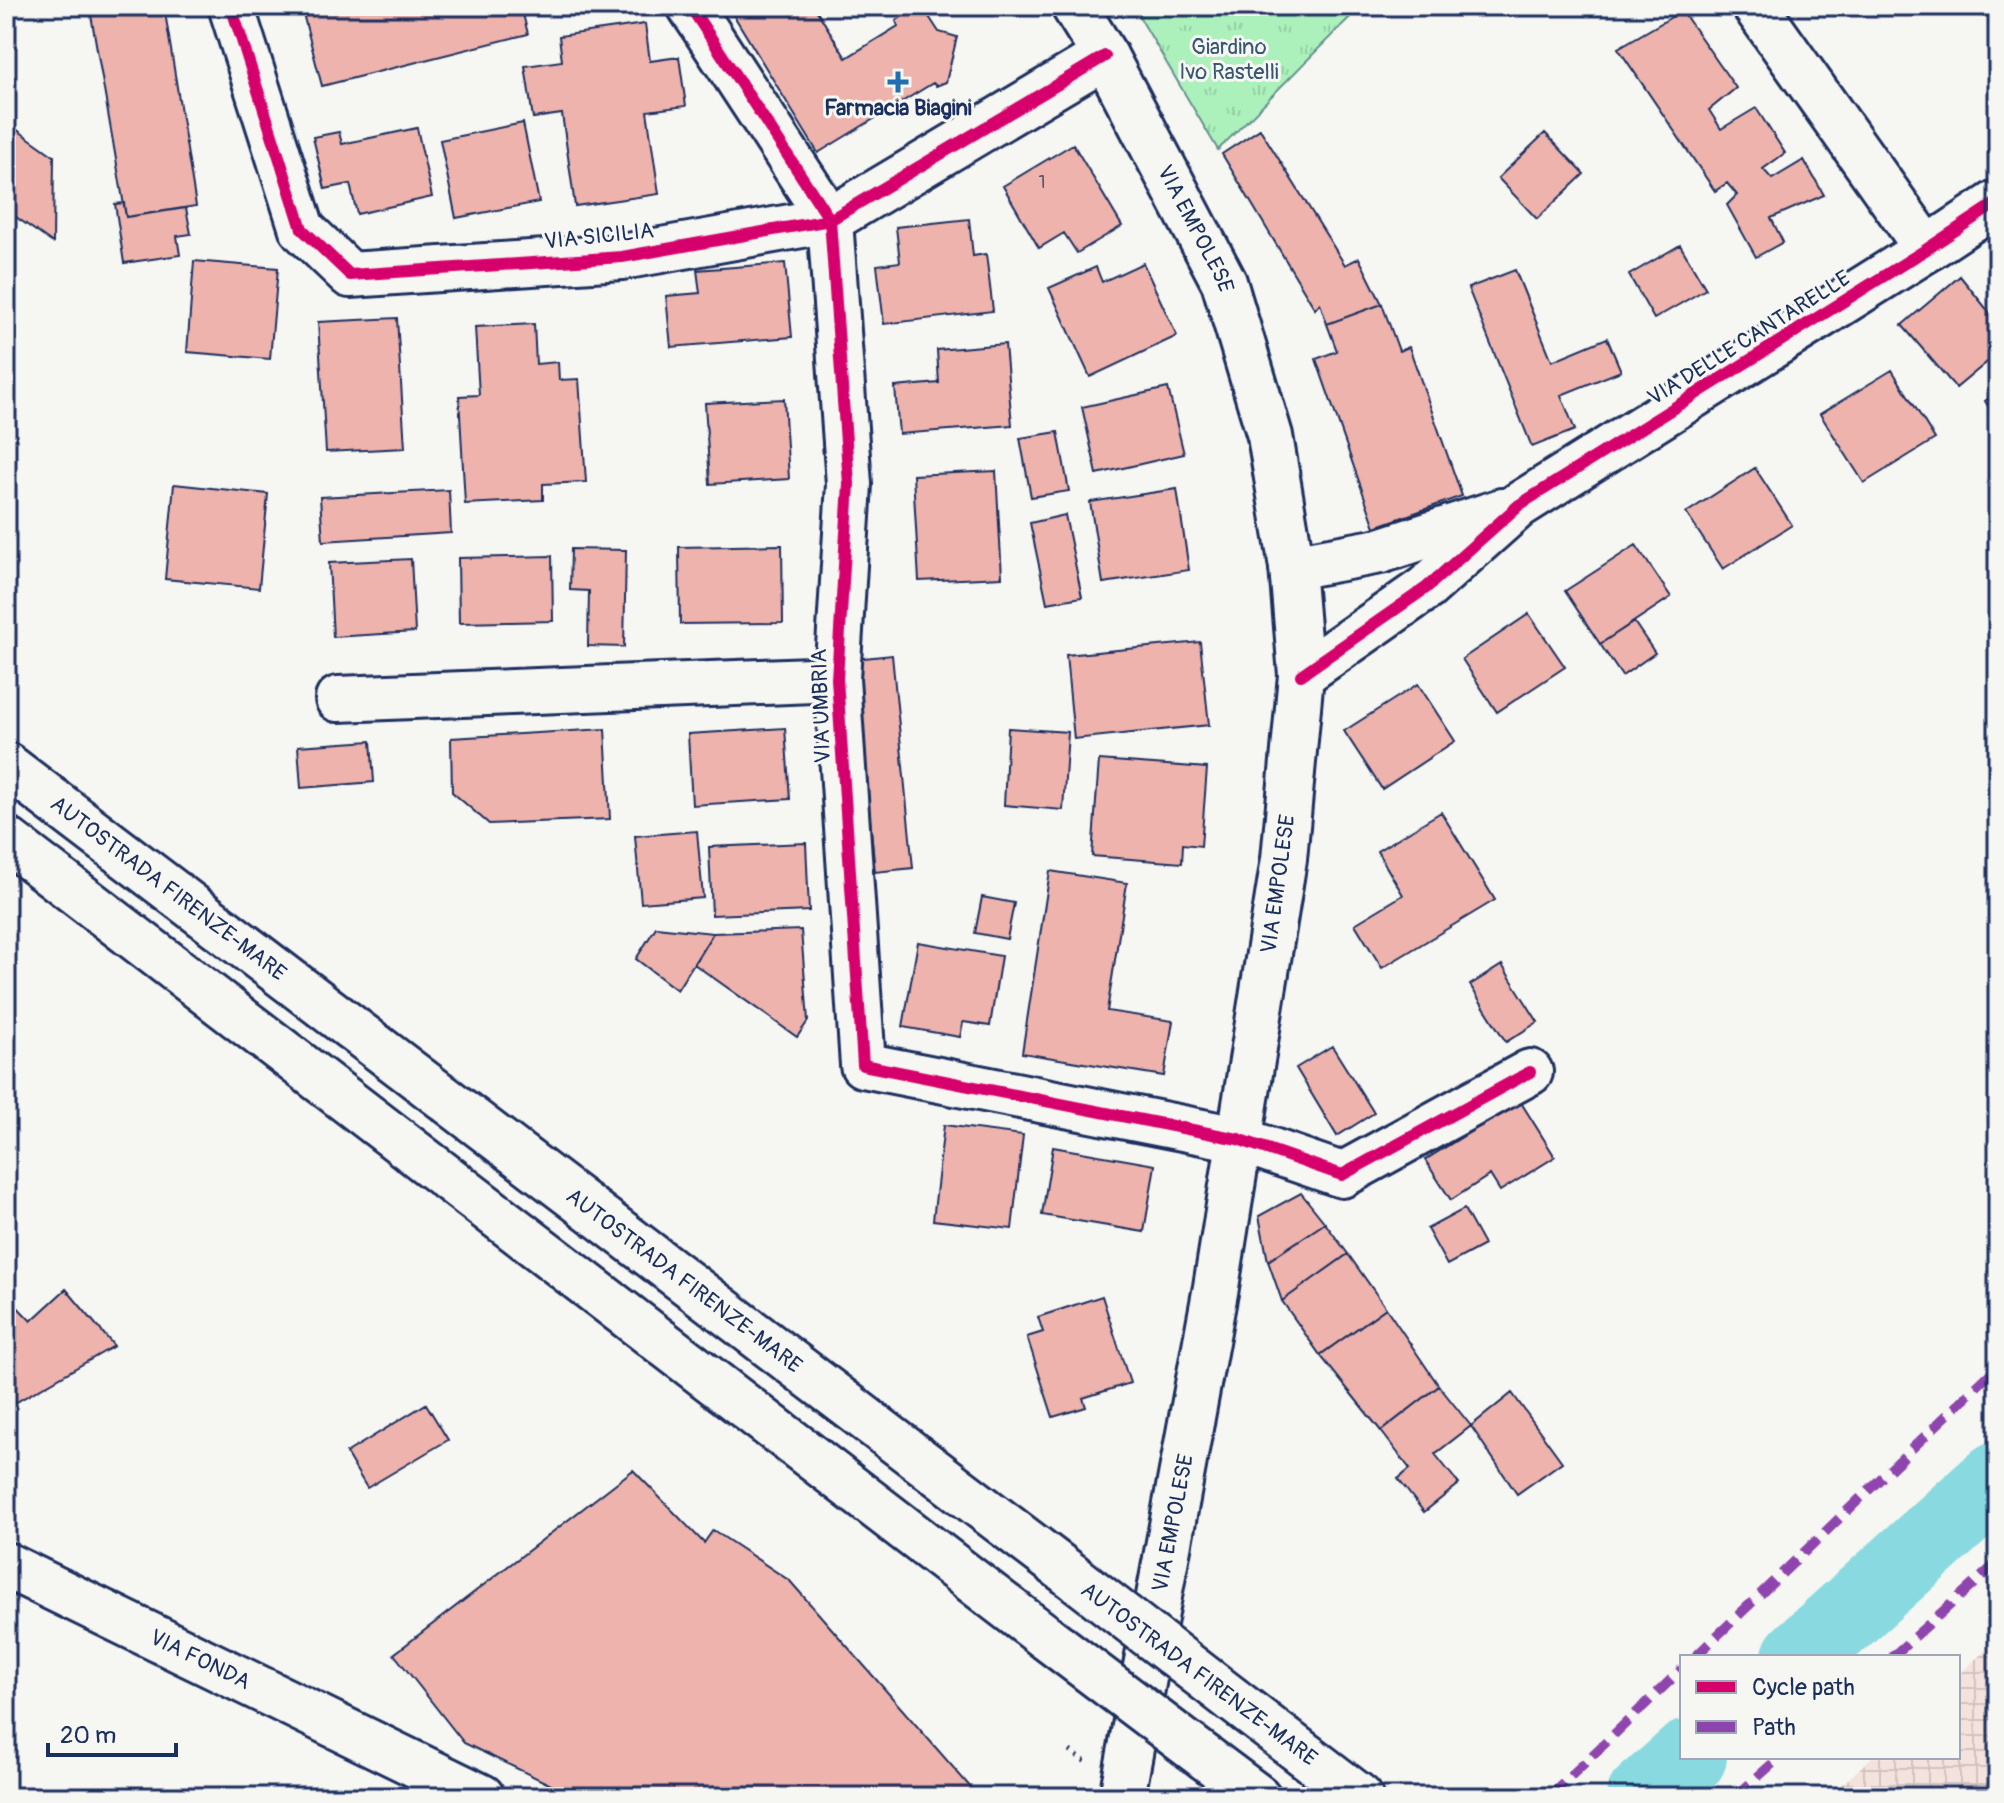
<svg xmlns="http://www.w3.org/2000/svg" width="2004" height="1803" font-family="Pangolin,sans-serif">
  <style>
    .industrial { fill: url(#industrial-grid) }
    .park { fill: url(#park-tufts); stroke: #64908d; stroke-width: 2 }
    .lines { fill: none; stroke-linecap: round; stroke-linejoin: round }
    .river { stroke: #89dae0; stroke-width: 76 }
    .building { fill: #eeb3ad; stroke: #1b2f5e; stroke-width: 2 }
    .minor-casing { stroke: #1b2f5e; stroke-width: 50 }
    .primary-casing { stroke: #1b2f5e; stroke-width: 50 }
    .motorway-casing { stroke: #1b2f5e; stroke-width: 50 }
    .path { stroke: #1b2f5e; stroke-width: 5; stroke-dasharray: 2 6; stroke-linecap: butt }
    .minor { stroke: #f6f6f2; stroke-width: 44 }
    .primary { stroke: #f6f6f2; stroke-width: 44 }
    .motorway { stroke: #f6f6f2; stroke-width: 44 }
    .motorway-bridge-casing { stroke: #1b2f5e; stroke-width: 50; stroke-linecap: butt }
    .motorway-bridge { stroke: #f6f6f2; stroke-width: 44 }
    .quiet { stroke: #8e44ad; stroke-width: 10; stroke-dasharray: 20 10; stroke-linecap: butt }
    .cycleway-casing { stroke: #f6f6f2; stroke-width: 17 }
    .cycleway { stroke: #d6006c; stroke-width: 12 }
    .poi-dot { fill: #1f6fb2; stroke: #f6f6f2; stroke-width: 3 }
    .labels { text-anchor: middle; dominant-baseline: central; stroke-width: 6; stroke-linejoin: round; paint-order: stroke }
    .number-label { font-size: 18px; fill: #505072 }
    .park-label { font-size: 22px; fill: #385671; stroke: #f6f6f2 }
    .poi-label { font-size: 22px; font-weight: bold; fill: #1b2f5e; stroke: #f6f6f2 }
    .street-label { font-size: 22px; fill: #1b2f5e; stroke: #f6f6f2 }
  </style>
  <defs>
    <pattern id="industrial-grid" width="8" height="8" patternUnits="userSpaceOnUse" patternTransform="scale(2)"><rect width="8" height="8" fill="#f4e2dd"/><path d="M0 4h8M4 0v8" fill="none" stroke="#d1c2c0"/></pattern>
    <pattern id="park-tufts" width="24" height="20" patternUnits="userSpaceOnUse" patternTransform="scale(2)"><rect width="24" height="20" fill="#acf1bc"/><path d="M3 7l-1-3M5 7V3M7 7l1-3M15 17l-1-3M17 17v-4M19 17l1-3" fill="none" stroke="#93cfa4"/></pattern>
  </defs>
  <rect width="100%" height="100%" fill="#f6f6f2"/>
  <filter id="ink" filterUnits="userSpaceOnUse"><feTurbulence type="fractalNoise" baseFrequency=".0125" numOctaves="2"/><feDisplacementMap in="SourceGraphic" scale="16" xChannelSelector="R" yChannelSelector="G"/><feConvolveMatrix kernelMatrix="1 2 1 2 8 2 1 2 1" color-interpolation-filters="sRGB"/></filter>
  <g filter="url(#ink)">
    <path class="industrial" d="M1998 1638V1797H1829L1872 1757H1958V1676Z"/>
    <path class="park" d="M1133 6H1361L1218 150Z"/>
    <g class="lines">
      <path class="river" d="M1800 1657 1998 1479
        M1644 1797 1689 1757"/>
    </g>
    <path class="building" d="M103 6H164L196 206 126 217 90 9Z
      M301 6H521L528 34 322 86Z
      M728 6H814L846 58 898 26 896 21 916 6H922L939 32 957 37 946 82 936 86 933 83 818 153Z
      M1682 11 1736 88 1709 110 1721 129 1756 108 1785 153 1763 169 1772 179 1804 160 1824 195 1771 218 1783 242 1756 257 1727 205 1737 195 1727 183 1715 191 1618 48Z
      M645 24 650 61 679 57 686 106 647 111 659 194 575 206 562 114 533 118 525 66 562 61 559 36Z
      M6 122 54 156 53 243 6 210Z
      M523 123 539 202 456 218 440 140Z
      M417 128 432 197 357 214 350 184 325 189 313 137 339 132 342 144Z
      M1260 129 1345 265 1359 258 1382 304 1327 324 1320 303 1315 309 1222 154Z
      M1545 133 1584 174 1537 219 1498 178Z
      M1073 144 1122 226 1077 253 1064 233 1039 248 1003 186Z
      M124 203 126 217 186 208 191 234 177 236 180 255 124 263 115 204Z
      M969 219 973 256 986 254 993 311 884 324 877 265 900 262 896 227Z
      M1680 245 1706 289 1654 319 1629 275Z
      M194 261 278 268 270 359 187 352Z
      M785 263 792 337 671 347 666 296 700 293 697 270Z
      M1143 263 1177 336 1090 377 1049 288 1096 267 1102 282Z
      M1515 270 1552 361 1607 338 1621 371 1561 395 1575 430 1532 447 1468 288Z
      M1960 276 1998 323V353L1956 388 1902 325Z
      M1382 304 1399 351 1409 347 1462 496 1375 527 1316 359 1337 351 1327 324Z
      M397 318 405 448 326 452 318 322Z
      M534 324 536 364 558 362 559 380 579 379 586 482 543 484V500L465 504 459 396 479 395 475 327Z
      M1005 344 1012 425 899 434 895 387 939 383 937 350Z
      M1892 370 1935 439 1864 483 1820 414Z
      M1168 388 1184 454 1097 474 1082 407Z
      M1998 392V422L1985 401Z
      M784 399 789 479 710 484 705 403Z
      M1058 432 1069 491 1031 497 1020 438Z
      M1755 468 1792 525 1723 569 1686 513Z
      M996 471 1002 577 919 581 913 475Z
      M174 484 268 494 259 588 165 579Z
      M1177 489 1189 570 1103 583 1090 502Z
      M449 490 451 533 323 541 320 497Z
      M1065 515 1082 597 1047 603 1030 523Z
      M782 545 783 623 680 624 679 547Z
      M1636 545 1671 597 1600 644 1565 591Z
      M571 549 626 550 624 647 588 646 589 591 570 590Z
      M552 556 553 621 459 623 458 558Z
      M411 559 415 632 333 637 329 563Z
      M1529 614 1565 667 1497 712 1462 659Z
      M1634 622 1655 653 1622 676 1600 644Z
      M1200 642 1209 725 1074 739 1066 655Z
      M892 655 913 868 875 872 855 659Z
      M1418 684 1455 741 1382 789 1344 731Z
      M785 728 790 799 692 805 688 734Z
      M1008 728 1068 732 1063 810 1004 805Z
      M605 729 610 819 489 824 452 792 451 738Z
      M371 741 374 782 301 788 298 746Z
      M1099 760 1207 768 1201 846 1183 844 1182 863 1092 856Z
      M1441 812 1495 900 1382 968 1355 924 1403 895 1377 851Z
      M697 831 703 898 641 903 635 836Z
      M806 843 809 911 712 915 709 847Z
      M1050 871 1127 883 1107 1011 1173 1021 1164 1076 1022 1053Z
      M982 897 1014 903 1007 939 975 933Z
      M656 927 713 933 677 990 636 959Z
      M801 930 808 1021 797 1037 694 964 713 933Z
      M918 942 1001 956 990 1026 963 1022 960 1037 903 1027Z
      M1502 965 1538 1022 1506 1042 1470 985Z
      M1332 1046 1374 1113 1337 1136 1296 1068Z
      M1520 1101 1555 1157 1500 1191 1490 1175 1451 1200 1425 1160Z
      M944 1125 1023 1135 1012 1229 933 1220Z
      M1053 1147 1155 1165 1144 1232 1042 1215Z
      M1301 1193 1325 1223 1268 1261 1259 1216Z
      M1464 1209 1484 1245 1447 1265 1427 1229Z
      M1325 1223 1348 1254 1282 1301 1268 1261Z
      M1348 1254 1386 1308 1320 1355 1282 1301Z
      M66 1289 114 1346 6 1408V1295L31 1321Z
      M1102 1296 1130 1383 1083 1398 1086 1407 1053 1417 1027 1337 1043 1332 1038 1317Z
      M1386 1308 1439 1386 1381 1431 1320 1355Z
      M1439 1386 1471 1426 1435 1454 1459 1484 1424 1512 1398 1479 1410 1469 1381 1431Z
      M1512 1393 1562 1462 1517 1494 1471 1426Z
      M426 1404 448 1440 367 1488 346 1453Z
      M633 1470 704 1543 713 1530 790 1581 979 1797H576L464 1743 394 1654Z"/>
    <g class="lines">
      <g class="minor-casing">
        <g id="minor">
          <path d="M231 6 302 229 350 275 622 257 830 220 1105 56"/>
          <path d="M690 6 830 220 849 484 837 679 863 1065 1238 1139 1342 1175 1530 1072"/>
          <path d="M1755 6 1927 249"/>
          <path d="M1292 567 1380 551 1502 511"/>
          <path d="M1301 675 1426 588 1519 505 1927 249 1998 202"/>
          <path d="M338 699 837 679"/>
          <path id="s1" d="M6 1565 482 1797"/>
        </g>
      </g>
      <g class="primary-casing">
        <g id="primary">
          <path id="s2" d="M1074 6 1105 56 1224 282 1270 436 1292 567 1301 675 1284 859 1216 1287 1122 1797"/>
        </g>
      </g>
      <g class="motorway-casing">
        <g id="motorway">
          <path id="s3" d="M6 765 1071 1575"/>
          <path d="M6 839 1047 1638"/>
          <path d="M1233 1700 1360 1797"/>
          <path d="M1206 1758 1258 1797"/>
        </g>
      </g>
      <path class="path" d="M1070 1751 1086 1762"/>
      <use href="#minor" class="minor"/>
      <use href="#primary" class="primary"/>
      <use href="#motorway" class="motorway"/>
      <g class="motorway-bridge-casing">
        <path id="motorway-bridge" d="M1071 1575 1233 1700
          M1047 1638 1206 1758"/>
      </g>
      <use href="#motorway-bridge" class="motorway-bridge"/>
      <path class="quiet" d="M1695 1657 1998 1366
        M1892 1657 1998 1562
        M1549 1797 1682 1669
        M1735 1797 1780 1757"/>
      <g class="cycleway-casing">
        <path id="cycleway" d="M231 6 302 229 350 275 622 257 830 220 1105 56
          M690 6 830 220 849 484 837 679 863 1065 1238 1139 1342 1175 1530 1072
          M1301 675 1426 588 1519 505 1927 249 1998 202"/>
      </g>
      <use href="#cycleway" class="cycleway"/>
    </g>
  </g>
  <path class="poi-dot" d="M894 70h8v8h8v8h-8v8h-8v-8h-8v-8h8z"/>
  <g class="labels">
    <g class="number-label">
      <text x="1042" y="182">1</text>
    </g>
    <g class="park-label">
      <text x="1229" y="47">Giardino<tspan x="1229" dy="25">Ivo Rastelli</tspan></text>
    </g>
    <g class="poi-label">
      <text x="898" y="108">Farmacia Biagini</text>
    </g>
    <g class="street-label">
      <text stroke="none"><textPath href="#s2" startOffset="254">VIA EMPOLESE</textPath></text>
      <text transform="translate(599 236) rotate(-6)">VIA SICILIA</text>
      <text transform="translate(1749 338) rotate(-32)">VIA DELLE CANTARELLE</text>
      <text transform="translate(821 706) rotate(-92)">VIA UMBRIA</text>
      <text transform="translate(1278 884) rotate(-82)">VIA EMPOLESE</text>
      <text stroke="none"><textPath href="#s3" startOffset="204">AUTOSTRADA FIRENZE-MARE</textPath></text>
      <text stroke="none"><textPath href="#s3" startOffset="852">AUTOSTRADA FIRENZE-MARE</textPath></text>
      <text transform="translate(1173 1523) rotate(-79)">VIA EMPOLESE</text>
      <text stroke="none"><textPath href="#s1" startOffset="216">VIA FONDA</textPath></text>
      <text transform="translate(1199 1674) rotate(37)">AUTOSTRADA FIRENZE-MARE</text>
    </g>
  </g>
  <rect width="2004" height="1803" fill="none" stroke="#f6f6f2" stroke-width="32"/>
  <rect x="16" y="16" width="1972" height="1771" fill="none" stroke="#1b2f5e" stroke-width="3" filter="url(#ink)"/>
  <rect x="1680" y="1655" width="280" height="104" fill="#f6f6f2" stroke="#9ea6b7" stroke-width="2"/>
  <rect x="1696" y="1681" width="40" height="12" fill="#d6006c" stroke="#9ea6b7" stroke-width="2"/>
  <text x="1752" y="1695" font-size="24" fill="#1b2f5e">Cycle path</text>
  <rect x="1696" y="1721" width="40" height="12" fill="#8e44ad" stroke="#9ea6b7" stroke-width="2"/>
  <text x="1752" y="1735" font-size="24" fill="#1b2f5e">Path</text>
  <path d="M48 1743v12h128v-12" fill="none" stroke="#1b2f5e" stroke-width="4"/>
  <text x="60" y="1743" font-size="24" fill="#1b2f5e" stroke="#f6f6f2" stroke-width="6" paint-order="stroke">20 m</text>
</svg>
